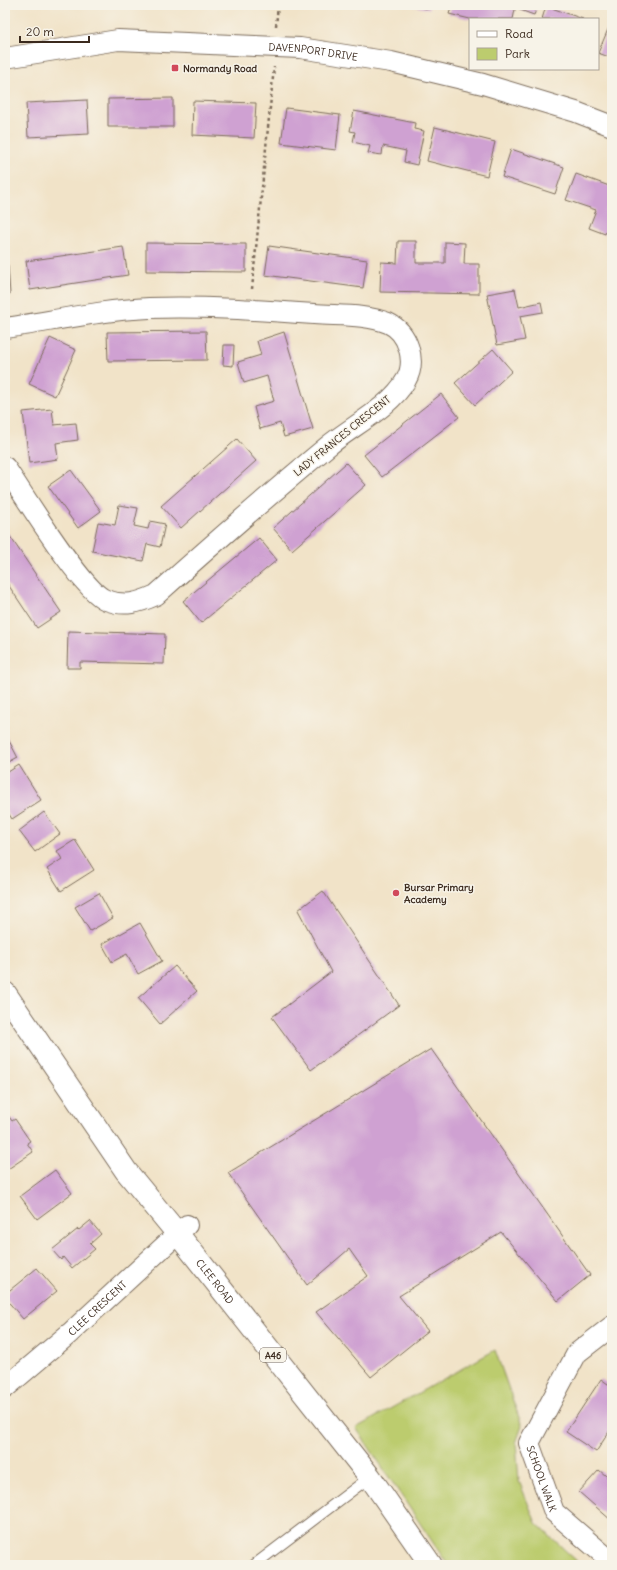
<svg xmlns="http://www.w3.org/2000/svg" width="617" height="1570" font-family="Delius,sans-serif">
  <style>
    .green { fill: #bccc6e; stroke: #7c7b46 }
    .building { fill: #cfa1d2 }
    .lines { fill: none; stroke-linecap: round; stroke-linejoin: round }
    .lane-casing { stroke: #7b6b5a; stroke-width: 12 }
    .street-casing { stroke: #7b6b5a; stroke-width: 22 }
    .primary-casing { stroke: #7b6b5a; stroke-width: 24 }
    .path { stroke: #7b6b5a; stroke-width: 2.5; stroke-dasharray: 3 3; stroke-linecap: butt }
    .lane { stroke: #fff; stroke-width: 10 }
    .street { stroke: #fff; stroke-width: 20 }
    .primary { stroke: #fff; stroke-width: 22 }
    .poi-dot { fill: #d1495b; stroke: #f7f3e8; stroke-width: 1.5 }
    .labels { text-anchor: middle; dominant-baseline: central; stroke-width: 3; stroke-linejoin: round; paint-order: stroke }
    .shield { fill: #f7f3e8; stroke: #73665b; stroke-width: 1 }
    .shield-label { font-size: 9px; font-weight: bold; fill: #3b2a1e }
    .street-label { font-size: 10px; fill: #3b2a1e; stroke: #f7f3e8 }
    .poi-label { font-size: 10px; font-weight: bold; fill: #3b2a1e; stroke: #f7f3e8; text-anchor: start }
  </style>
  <rect width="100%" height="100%" fill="#f7f3e8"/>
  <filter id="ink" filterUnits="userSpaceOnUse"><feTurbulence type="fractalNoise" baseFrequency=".025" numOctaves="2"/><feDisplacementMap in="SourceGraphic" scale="8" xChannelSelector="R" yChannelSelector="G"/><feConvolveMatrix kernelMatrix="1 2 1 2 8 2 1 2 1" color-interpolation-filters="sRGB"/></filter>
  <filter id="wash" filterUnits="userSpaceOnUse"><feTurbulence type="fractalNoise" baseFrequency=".012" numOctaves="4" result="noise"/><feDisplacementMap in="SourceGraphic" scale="16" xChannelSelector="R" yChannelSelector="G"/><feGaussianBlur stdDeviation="0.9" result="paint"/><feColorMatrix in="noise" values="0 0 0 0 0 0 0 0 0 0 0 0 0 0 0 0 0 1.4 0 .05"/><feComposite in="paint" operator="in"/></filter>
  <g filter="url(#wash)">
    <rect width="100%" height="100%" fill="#f1e3c8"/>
    <path class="green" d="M495 1350 522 1426 516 1443 519 1481 536 1523 581 1565H448L356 1428Z"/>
    <g id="blocks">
      <path class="building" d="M409 5H430L429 9Z
        M452 5H516L513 19H470L449 14Z
        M522 5H538L534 15 520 10Z
        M546 6 583 19H542Z
        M609 27 612 28V58L598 53Z
        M173 98V127H108V99Z
        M87 100 89 134 28 137 26 103Z
        M193 101 256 103 254 138 192 135Z
        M286 108 340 115 336 150 281 143Z
        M354 111 415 123 414 129 424 131 417 165 404 162 406 151 383 146 382 155 368 153 370 146 353 142 355 132 350 131Z
        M435 127 495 142 487 176 427 161Z
        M511 149 564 167 555 194 502 177Z
        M576 174 612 187V225L609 224 605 234 589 228 596 210 566 200Z
        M398 241H416V263H445V242L465 243 464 264H479V294L380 292 381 262 397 263Z
        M146 243 246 244V272L146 271Z
        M269 246 367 260 363 288 265 275Z
        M123 247 128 275 30 290 26 261Z
        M8 265 10 294H5V266Z
        M515 289 519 307 541 302 543 312 520 316 525 340 497 345 487 294Z
        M206 331 207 360 108 361 107 332Z
        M284 332 313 429 284 437 280 423 260 429 257 419 254 407 274 401 267 376 244 383 238 362 261 355 257 341Z
        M50 338 76 350 55 396 29 384Z
        M224 345H234L233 366 223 365Z
        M493 349 512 371 475 405 455 383Z
        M441 394 459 417 382 477 364 455Z
        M52 409 54 425 76 423 78 440 56 443 58 459 29 463 23 412Z
        M237 439 256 461 181 528 161 506Z
        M346 463 366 485 292 550 273 528Z
        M71 470 101 511 78 528 48 486Z
        M119 505 138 508 134 526 148 529 150 521 165 524 160 547 147 544 143 561 92 551 98 522 115 525Z
        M5 529 61 612 37 628 5 580Z
        M259 538 277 560 201 623 183 601Z
        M68 631 165 634 164 664 80 662V668H67Z
        M5 733 18 758 5 765Z
        M19 765 41 800 12 819 5 808V774Z
        M44 812 60 834 35 852 19 831Z
        M75 840 94 870 61 891 47 869 62 859 57 851Z
        M323 891 399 1005 311 1070 272 1017 331 972 298 910Z
        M99 893 113 918 90 931 75 907Z
        M140 923 162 961 138 974 127 954 112 962 102 944Z
        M175 966 197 991 160 1024 138 998Z
        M431 1049 590 1275 558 1301 501 1232 399 1296 428 1331 371 1377 316 1312 368 1276 349 1249 307 1285 228 1173Z
        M5 1111 12 1121 15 1119 30 1141 27 1143 33 1152 5 1171Z
        M55 1170 72 1193 37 1219 20 1196Z
        M90 1221 101 1234 90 1244 95 1249 72 1268 63 1257 61 1260 52 1250 78 1229 79 1230Z
        M37 1268 57 1291 23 1319 5 1298V1294Z
        M601 1379 612 1387V1427L596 1452 566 1432Z
        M599 1470 612 1481V1521L579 1492Z"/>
    </g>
  </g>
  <g filter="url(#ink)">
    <use href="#blocks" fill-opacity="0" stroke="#7b6b5a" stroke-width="1"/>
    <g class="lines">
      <g class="lane-casing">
        <path id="lane" d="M254 1565 370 1477"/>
      </g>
      <g class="street-casing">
        <g id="street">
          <path id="s1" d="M5 58 118 40 300 48 391 62 483 84 576 112 612 126"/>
          <path d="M5 328C53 321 101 310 149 308 204 306 259 310 314 314 337 316 366 314 388 323 408 332 417 361 406 380 391 407 352 426 328 446 270 494 213 544 156 595 138 603 125 607 106 600 82 591 23 493 5 467"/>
          <path id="s2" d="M612 1326 577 1353 529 1443 554 1512 612 1562"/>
          <path id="s3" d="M5 1388 70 1333 187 1225"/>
        </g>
      </g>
      <g class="primary-casing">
        <g id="primary">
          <path id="s4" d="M5 993 126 1171 177 1233 370 1477 431 1565"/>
        </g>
      </g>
      <path class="path" d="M276 26 278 5
        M252 289 274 67"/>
      <use href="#lane" class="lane"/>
      <use href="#street" class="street"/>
      <use href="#primary" class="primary"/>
    </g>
  </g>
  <g class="poi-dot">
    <rect x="171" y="64" width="8" height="8" rx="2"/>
    <circle cx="396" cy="893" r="4"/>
  </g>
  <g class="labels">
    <rect class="shield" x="260" y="1348" width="26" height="14" rx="3"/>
    <g class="shield-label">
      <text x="273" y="1355">A46</text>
    </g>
    <g class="street-label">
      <text stroke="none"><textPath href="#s1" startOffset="310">DAVENPORT DRIVE</textPath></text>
      <text transform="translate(342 436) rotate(-39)">LADY FRANCES CRESCENT</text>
      <text stroke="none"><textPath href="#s4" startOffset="357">CLEE ROAD</textPath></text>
      <text stroke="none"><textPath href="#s3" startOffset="122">CLEE CRESCENT</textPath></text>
      <text stroke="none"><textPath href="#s2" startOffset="184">SCHOOL WALK</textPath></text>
    </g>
    <g class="poi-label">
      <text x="183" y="68">Normandy Road</text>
      <text x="404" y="887">Bursar Primary<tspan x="404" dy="12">Academy</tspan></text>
    </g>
  </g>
  <rect width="617" height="1570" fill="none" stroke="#f7f3e8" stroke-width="20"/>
  <rect x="469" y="18" width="130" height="52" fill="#f7f3e8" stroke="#aca397"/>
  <rect x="477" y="31" width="20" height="6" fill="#ffffff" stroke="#aca397"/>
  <text x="505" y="38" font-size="12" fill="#3b2a1e">Road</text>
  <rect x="477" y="48" width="20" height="12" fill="#bccc6e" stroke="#aca397"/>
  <text x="505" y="58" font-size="12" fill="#3b2a1e">Park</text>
  <path d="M20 36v6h69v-6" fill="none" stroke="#3b2a1e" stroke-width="2"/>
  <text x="26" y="36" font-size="12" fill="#3b2a1e" stroke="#f7f3e8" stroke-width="3" paint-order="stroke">20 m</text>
</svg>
